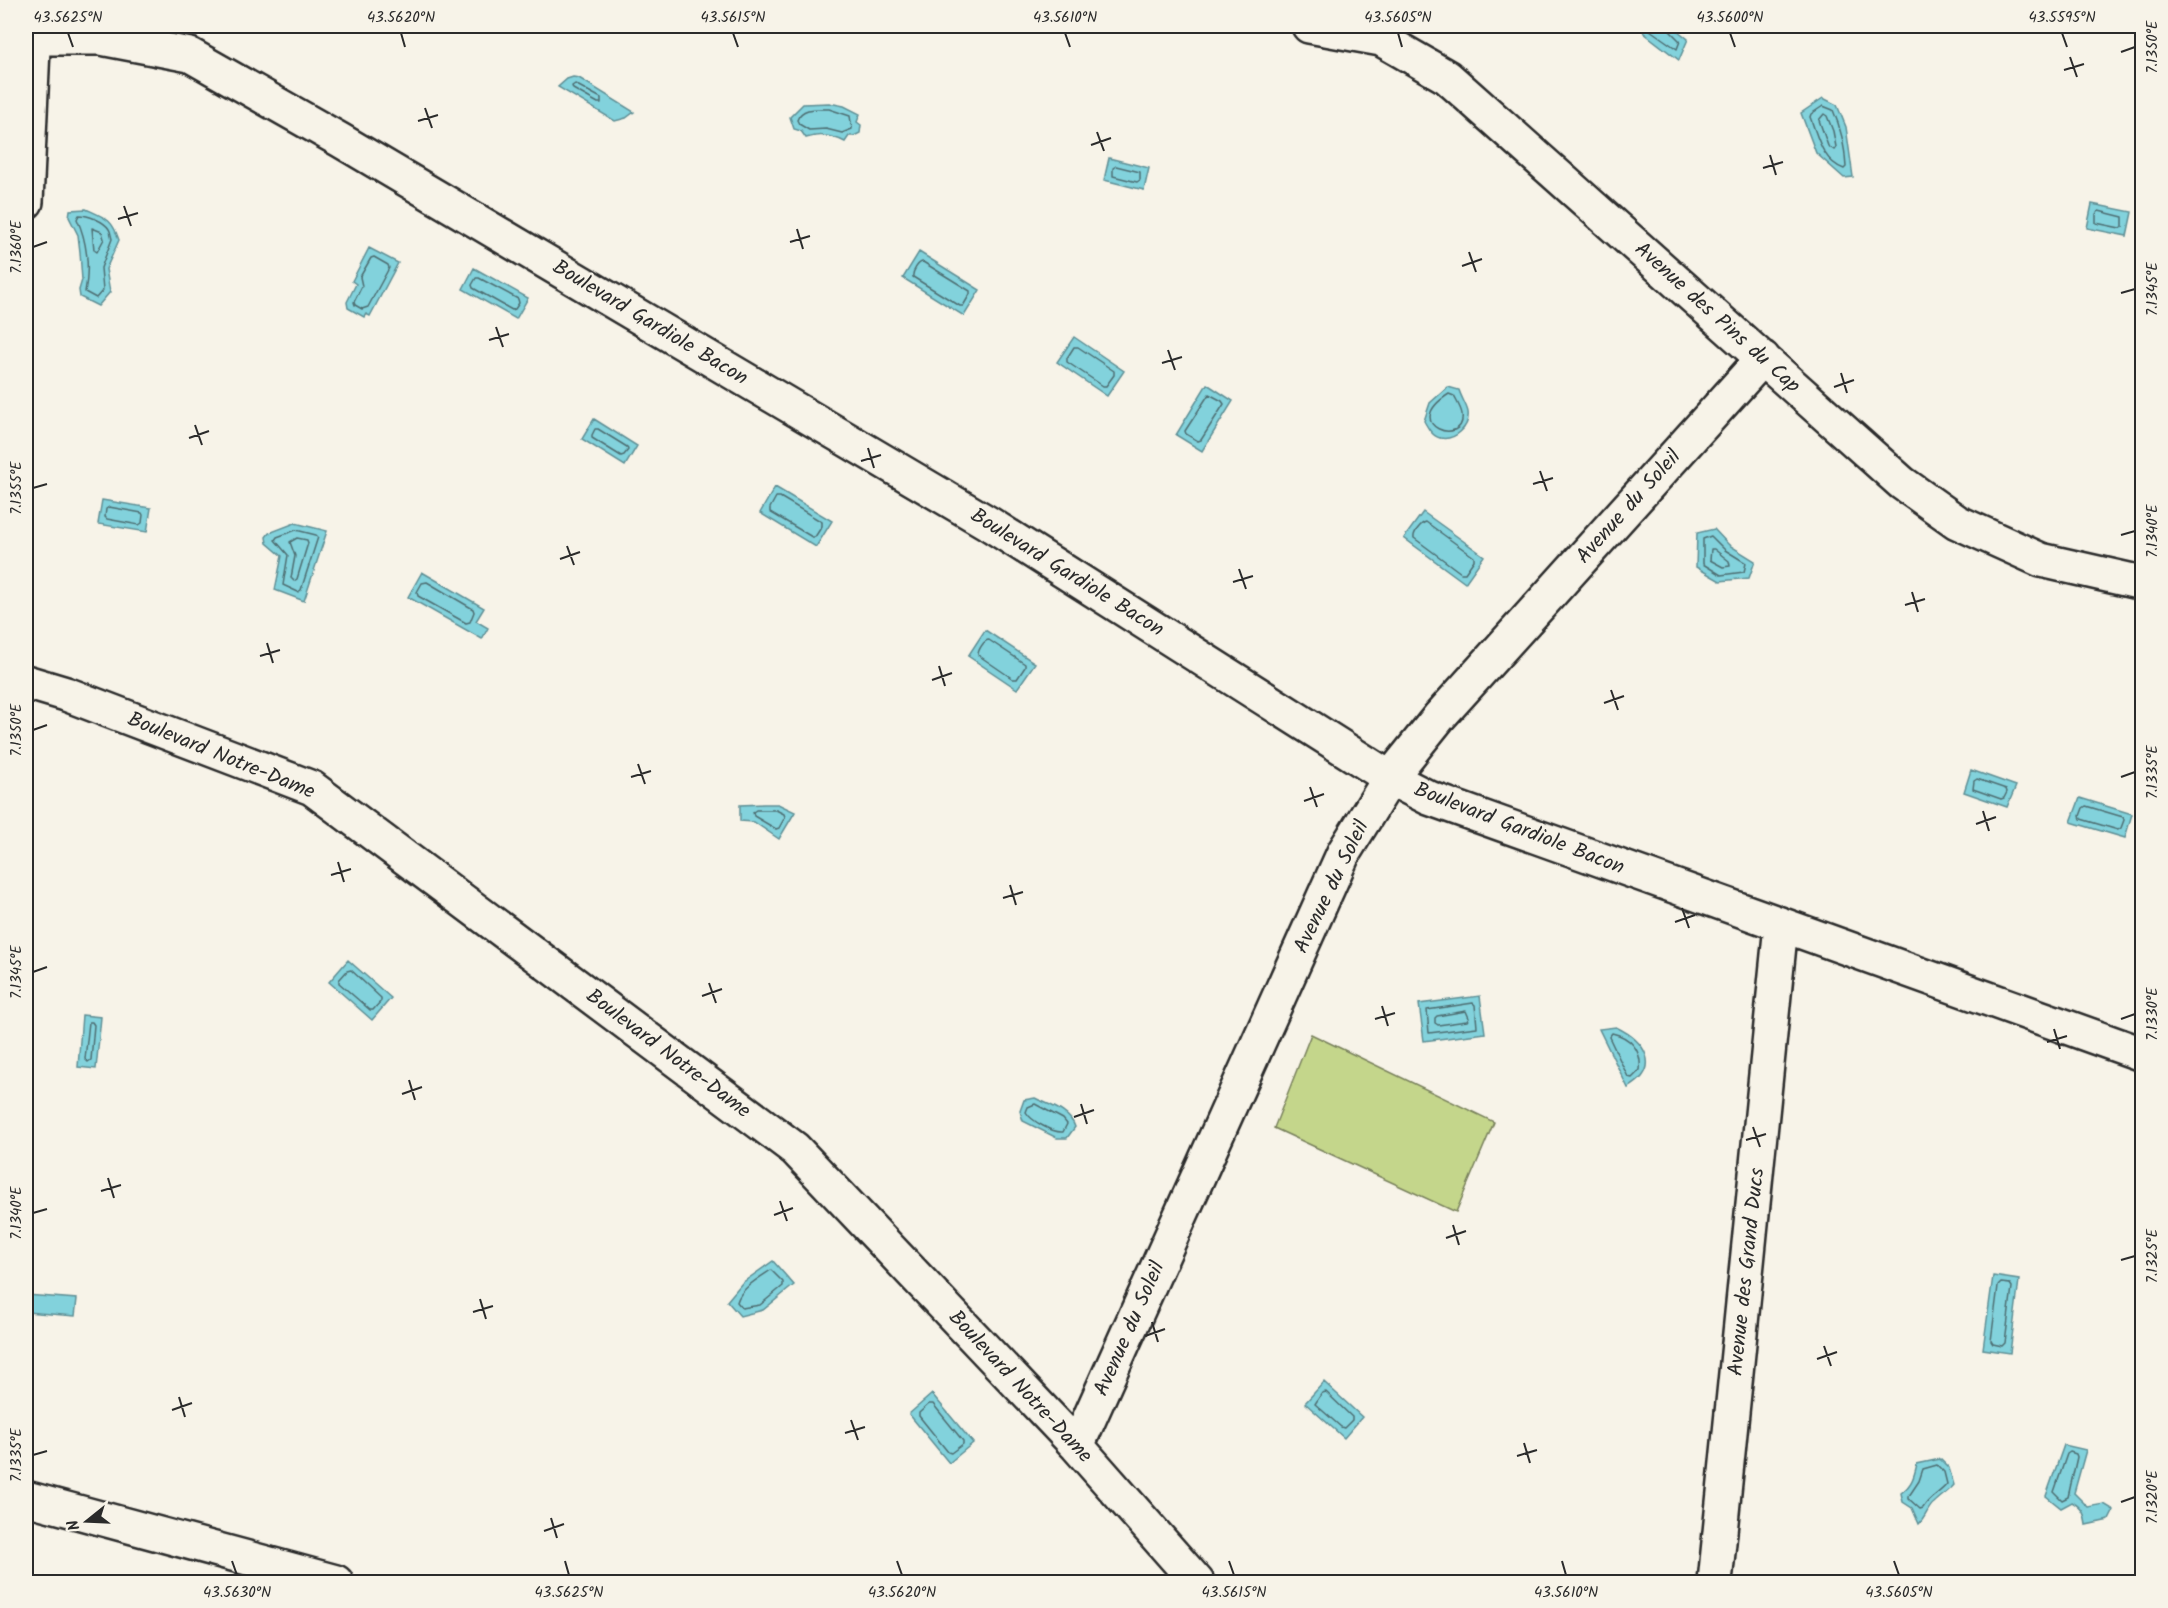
<svg xmlns="http://www.w3.org/2000/svg" width="2168" height="1608" font-family="Kalam,sans-serif">
  <style>
    .green { fill: #c4d68b; stroke: #78805b; stroke-width: 1.5 }
    .water { fill: #82d2dc; stroke: #5f8f95; stroke-width: 1.5 }
    .lines { fill: none; stroke-linecap: round; stroke-linejoin: round }
    .shore { stroke: #4e6e72; stroke-width: 1.5 }
    .street-casing { stroke: #2b2b2b; stroke-width: 38 }
    .street { stroke: #f7f3e8; stroke-width: 33 }
    .ticks { fill: none; stroke: #2b2b2b; stroke-width: 2 }
    .labels { text-anchor: middle; dominant-baseline: central; stroke-width: 4.5; stroke-linejoin: round; paint-order: stroke }
    .street-label { font-size: 21px; fill: #2b2b2b; stroke: #f7f3e8 }
    .neatline { fill: none; stroke: #2b2b2b; stroke-width: 2 }
    .ticks-label { font-size: 15px; text-anchor: middle; fill: #2b2b2b }
  </style>
  <rect width="100%" height="100%" fill="#f7f3e8"/>
  <filter id="ink" filterUnits="userSpaceOnUse"><feTurbulence type="fractalNoise" baseFrequency=".0167" numOctaves="2"/><feDisplacementMap in="SourceGraphic" scale="12" xChannelSelector="R" yChannelSelector="G"/><feConvolveMatrix kernelMatrix="1 2 1 2 8 2 1 2 1" color-interpolation-filters="sRGB"/></filter>
  <g filter="url(#ink)">
    <path class="green" d="M1311 1034 1494 1122 1456 1212 1274 1128Z"/>
    <path class="water" d="M1641 26H1672L1688 39 1679 60 1644 33Z
      M573 77 579 78 634 112 626 118 615 121 558 87 567 79Z
      M1823 98 1837 105 1846 127 1853 177 1844 178 1816 153 1801 113Z
      M829 103 844 106 860 114 857 122 861 125 860 133 854 136H849L845 142C832 135 820 133 806 138L801 131 794 129 790 117 803 104Z
      M1109 158 1149 168 1144 190 1104 180Z
      M2092 204 2132 212 2127 236 2087 228Z
      M86 209C106 218 112 219 119 240L106 269 110 292 98 306 80 297 79 290 82 280 80 252 78 235 69 217 70 210Z
      M369 248 398 263 370 316 366 314 364 317 348 308 347 302 356 284 352 281Z
      M919 252 980 290 964 316 903 278Z
      M474 268 528 298 516 319 463 289Z
      M1074 337 1124 371 1107 396 1057 362Z
      M1207 384 1233 401 1202 451 1176 435Z
      M1448 387 1459 390C1461 397 1467 406 1468 412 1470 427 1455 441 1440 438 1432 436 1428 428 1424 421L1430 403Z
      M594 419 637 446 625 466 582 439Z
      M775 487 832 521 816 547 760 513Z
      M102 500 151 508 147 532 98 524Z
      M1423 512 1484 556 1465 583 1404 538Z
      M295 523 327 531 304 601 275 590 282 556 267 543 266 537 269 533Z
      M1714 529 1729 545 1755 561 1749 578 1720 581 1696 567 1697 533Z
      M422 572 484 608 476 621 488 628 482 639 408 597Z
      M985 630 1035 663 1017 689 968 656Z
      M1971 770 2016 786 2007 807 1964 792Z
      M2080 798 2132 814 2125 838 2071 822Z
      M764 804H778L795 812 779 839 754 822 740 821V805Z
      M348 960 391 998 372 1020 329 982Z
      M1480 996 1485 1033 1424 1041 1419 1004Z
      M82 1015 101 1017 96 1069 78 1067Z
      M1616 1027C1645 1041 1663 1068 1628 1088L1599 1029Z
      M1035 1098C1049 1105 1070 1111 1075 1127L1067 1138H1057L1023 1121 1020 1111 1024 1100Z
      M773 1261 794 1285 763 1310 740 1316 727 1301 742 1283Z
      M1993 1276 2019 1280 2010 1353 1983 1349Z
      M26 1295 77 1299 75 1316 26 1312Z
      M1324 1382 1362 1417 1344 1438 1305 1403Z
      M932 1394 973 1443 949 1463 909 1414Z
      M2064 1445 2086 1450 2074 1493 2088 1507 2104 1504 2114 1510 2109 1520 2086 1525C2085 1513 2082 1508 2072 1502L2061 1508 2046 1496Z
      M1940 1459 1949 1468 1954 1485C1948 1492 1941 1496 1934 1503 1928 1507 1926 1517 1919 1524L1912 1508 1903 1502 1901 1493C1912 1485 1914 1477 1917 1464Z"/>
    <g class="lines">
      <path class="shore" d="M1648 26 1650 30 1677 49 1680 41 1670 31 1669 26
        M575 84 601 98V103H598L573 89 572 86Z
        M1823 106 1833 110C1841 128 1845 147 1846 167L1844 169C1822 161 1818 137 1810 117L1811 114Z
        M829 109 850 116 852 129 842 133 826 129 809 130 799 124 797 120C802 107 816 109 829 109Z
        M1824 114 1827 116 1833 131 1836 147 1834 150 1828 146 1819 120Z
        M1116 166 1140 172V180L1137 182 1113 176V168Z
        M2099 211 2123 217V227L2120 228 2096 223V214Z
        M79 215C88 215 104 221 109 229 111 232 111 236 112 239L101 268 103 290 96 298 85 292C90 268 87 241 77 219Z
        M92 228 102 232 104 239 97 252 94 250Z
        M374 257 388 265 389 268 368 307 362 309 355 305 354 302 362 286 360 277 371 258Z
        M923 262 970 291V294L963 306H960L913 277C912 272 918 262 923 262Z
        M476 278H479L518 299 519 303 515 309 512 310 473 288 472 285Z
        M1074 347H1078L1114 371V375L1106 386H1103L1067 362V358Z
        M1209 394 1222 401 1224 404 1201 440 1198 441 1186 434 1185 431Z
        M1449 394 1454 396C1457 402 1461 408 1462 414 1467 448 1398 426 1449 394Z
        M595 429H598L627 447 628 450 624 455 621 456 592 438V435Z
        M776 497H780L822 522V526L815 537H812L770 512V508Z
        M109 507 142 513 143 515 142 523 139 525 107 519 105 517 106 509Z
        M1426 522 1474 557V560L1465 573H1461L1414 538C1413 533 1421 523 1426 522Z
        M296 530 316 535 318 537 301 590 298 592 283 585 288 555 275 540 277 537Z
        M1711 536 1725 550 1746 563 1744 572 1721 575 1703 564V539Z
        M297 538 307 540 308 543 297 579 294 581 291 578 295 556 290 542Z
        M1711 549H1714L1729 561 1730 566 1723 567 1710 560Z
        M427 582 473 609 474 612 470 622 466 623 418 596 417 592 422 583Z
        M989 640 1025 664V667L1017 679H1013L978 655C978 650 984 640 989 640Z
        M1977 779 2006 789 2007 792 2004 798 2001 799 1973 789 1974 781Z
        M2086 806 2123 817 2124 820 2121 828 2118 830 2081 819 2080 816 2083 808Z
        M756 810H776L784 814 785 817 779 828 776 829 754 816 753 812Z
        M351 970 381 998V1001L373 1010H370L339 983V980L347 971Z
        M1473 1003 1475 1005 1477 1027 1429 1033 1427 1010Z
        M1466 1011 1469 1018 1467 1021 1438 1025 1435 1023V1018L1437 1016Z
        M89 1022H92L94 1025 91 1060 88 1062 85 1059Z
        M1612 1033C1631 1037 1642 1051 1640 1070L1632 1078 1628 1077 1609 1037Z
        M1035 1104 1063 1119 1067 1124 1063 1132C1053 1133 1031 1121 1026 1112L1028 1107Z
        M771 1270 783 1282V1286L760 1305 742 1308 737 1302C741 1288 759 1278 771 1270Z
        M2001 1283 2010 1284 2012 1287 2005 1343 2002 1346 1993 1344 1991 1341 1998 1286Z
        M1326 1392 1352 1417V1420L1344 1428 1341 1427 1315 1404 1322 1393Z
        M929 1404H933L963 1441V1444L951 1453 948 1452 919 1416V1413Z
        M2070 1452 2076 1454 2077 1457 2068 1497 2062 1500 2054 1492 2067 1454Z
        M1937 1465 1944 1472 1947 1484C1939 1494 1929 1497 1923 1508L1920 1509 1909 1499V1496L1919 1481 1923 1469Z"/>
      <g class="street-casing">
        <path id="street" d="M1309 26 1381 39 1447 77 1902 483 1957 522 2041 560 2142 583
          M26 38H101L190 55 340 140 988 523 1390 778 1429 798 2142 1054
          M26 202 34 26
          M26 682 66 694 312 788 795 1149 1077 1446 1197 1582
          M1077 1446 1344 852 1390 778 1439 717 1763 358
          M26 1498 336 1582
          M1715 1582 1781 925"/>
      </g>
      <use href="#street" class="street"/>
    </g>
  </g>
  <path class="ticks" d="M68 33 73 47M401 33 405 47M733 33 738 47M1065 33 1070 47M1398 33 1402 47M1730 33 1735 47M2062 33 2067 47M2121 52 2135 47M2070 57 2077 77M2064 70 2084 64M425 108 432 128M418 121 438 115M1097 132 1104 151M1091 145 1111 138M1770 155 1776 175M1763 168 1783 162M124 206 131 226M118 219 138 213M797 229 803 249M790 242 810 236M33 247 47 242M1469 252 1476 272M1462 266 1482 259M2121 293 2135 289M496 327 503 347M489 340 509 334M1168 350 1175 370M1162 363 1182 357M1841 373 1847 393M1834 387 1854 380M195 425 202 445M189 438 209 431M868 448 874 468M861 461 881 455M1540 471 1547 491M1533 484 1553 478M33 488 47 484M2121 535 2135 531M567 546 574 565M560 559 580 552M1239 569 1246 589M1233 582 1253 576M1912 592 1918 612M1905 605 1925 599M267 643 273 663M260 656 280 650M939 666 945 686M932 680 952 673M1611 690 1618 710M1604 703 1624 696M33 730 47 725M638 764 645 784M631 777 651 771M2121 777 2135 772M1310 787 1317 807M1304 801 1324 794M1983 811 1989 831M1976 824 1996 817M338 862 344 882M331 875 351 869M1010 885 1016 905M1003 898 1023 892M1682 908 1689 928M1675 922 1695 915M33 972 47 967M709 983 716 1003M702 996 722 989M1382 1006 1388 1026M1375 1019 1395 1013M2121 1019 2135 1014M2054 1029 2060 1049M2047 1042 2067 1036M409 1080 415 1100M402 1094 422 1087M1081 1104 1087 1124M1074 1117 1094 1110M1753 1127 1760 1147M1746 1140 1766 1134M108 1178 114 1198M101 1191 121 1185M780 1201 787 1221M33 1213 47 1209M774 1215 793 1208M1453 1225 1459 1245M1446 1238 1466 1231M2121 1260 2135 1256M480 1299 486 1319M473 1312 493 1306M1152 1322 1158 1342M1145 1336 1165 1329M1824 1346 1831 1366M1817 1359 1837 1352M179 1397 185 1417M172 1410 192 1403M851 1420 858 1440M845 1433 865 1427M1524 1443 1530 1463M33 1455 47 1451M1517 1456 1537 1450M2121 1502 2135 1497M551 1518 557 1538M544 1531 564 1524M232 1561 237 1575M565 1561 569 1575M897 1561 902 1575M1229 1561 1234 1575M1562 1561 1566 1575M1894 1561 1899 1575"/>
  <g class="labels">
    <g class="street-label">
      <text transform="translate(1717 318) rotate(42)">Avenue des Pins du Cap</text>
      <text transform="translate(650 323) rotate(31)">Boulevard Gardiole Bacon</text>
      <text transform="translate(1629 507) rotate(-48)">Avenue du Soleil</text>
      <text transform="translate(1067 573) rotate(32)">Boulevard Gardiole Bacon</text>
      <text transform="translate(221 756) rotate(22)">Boulevard Notre-Dame</text>
      <text transform="translate(1519 829) rotate(21)">Boulevard Gardiole Bacon</text>
      <text transform="translate(1332 887) rotate(-64)">Avenue du Soleil</text>
      <text transform="translate(668 1054) rotate(37)">Boulevard Notre-Dame</text>
      <text transform="translate(1747 1272) rotate(-84)">Avenue des Grand Ducs</text>
      <text transform="translate(1130 1329) rotate(-66)">Avenue du Soleil</text>
      <text transform="translate(1020 1387) rotate(47)">Boulevard Notre-Dame</text>
    </g>
  </g>
  <rect width="2168" height="1608" fill="none" stroke="#f7f3e8" stroke-width="66"/>
  <g transform="translate(87 1521) rotate(252)" stroke="#f7f3e8" stroke-width="4.5" paint-order="stroke">
  <path d="M0-4.5L10 22L0 15L-10 22Z" fill="#2b2b2b"/>
  <text y="-9" font-size="16" font-weight="bold" text-anchor="middle" fill="#2b2b2b">N</text>
  </g>
  <rect x="33" y="33" width="2102" height="1542" class="neatline"/>
  <g class="ticks-label">
    <text x="68" y="22">43.5625°N</text>
    <text x="401" y="22">43.5620°N</text>
    <text x="733" y="22">43.5615°N</text>
    <text x="1065" y="22">43.5610°N</text>
    <text x="1398" y="22">43.5605°N</text>
    <text x="1730" y="22">43.5600°N</text>
    <text x="2062" y="22">43.5595°N</text>
    <text transform="translate(2152 47) rotate(-90)" y="5">7.1350°E</text>
    <text transform="translate(16 247) rotate(-90)" y="5">7.1360°E</text>
    <text transform="translate(2152 289) rotate(-90)" y="5">7.1345°E</text>
    <text transform="translate(16 488) rotate(-90)" y="5">7.1355°E</text>
    <text transform="translate(2152 531) rotate(-90)" y="5">7.1340°E</text>
    <text transform="translate(16 730) rotate(-90)" y="5">7.1350°E</text>
    <text transform="translate(2152 772) rotate(-90)" y="5">7.1335°E</text>
    <text transform="translate(16 972) rotate(-90)" y="5">7.1345°E</text>
    <text transform="translate(2152 1014) rotate(-90)" y="5">7.1330°E</text>
    <text transform="translate(16 1213) rotate(-90)" y="5">7.1340°E</text>
    <text transform="translate(2152 1256) rotate(-90)" y="5">7.1325°E</text>
    <text transform="translate(16 1455) rotate(-90)" y="5">7.1335°E</text>
    <text transform="translate(2152 1497) rotate(-90)" y="5">7.1320°E</text>
    <text x="237" y="1597">43.5630°N</text>
    <text x="569" y="1597">43.5625°N</text>
    <text x="902" y="1597">43.5620°N</text>
    <text x="1234" y="1597">43.5615°N</text>
    <text x="1566" y="1597">43.5610°N</text>
    <text x="1899" y="1597">43.5605°N</text>
  </g>
</svg>
